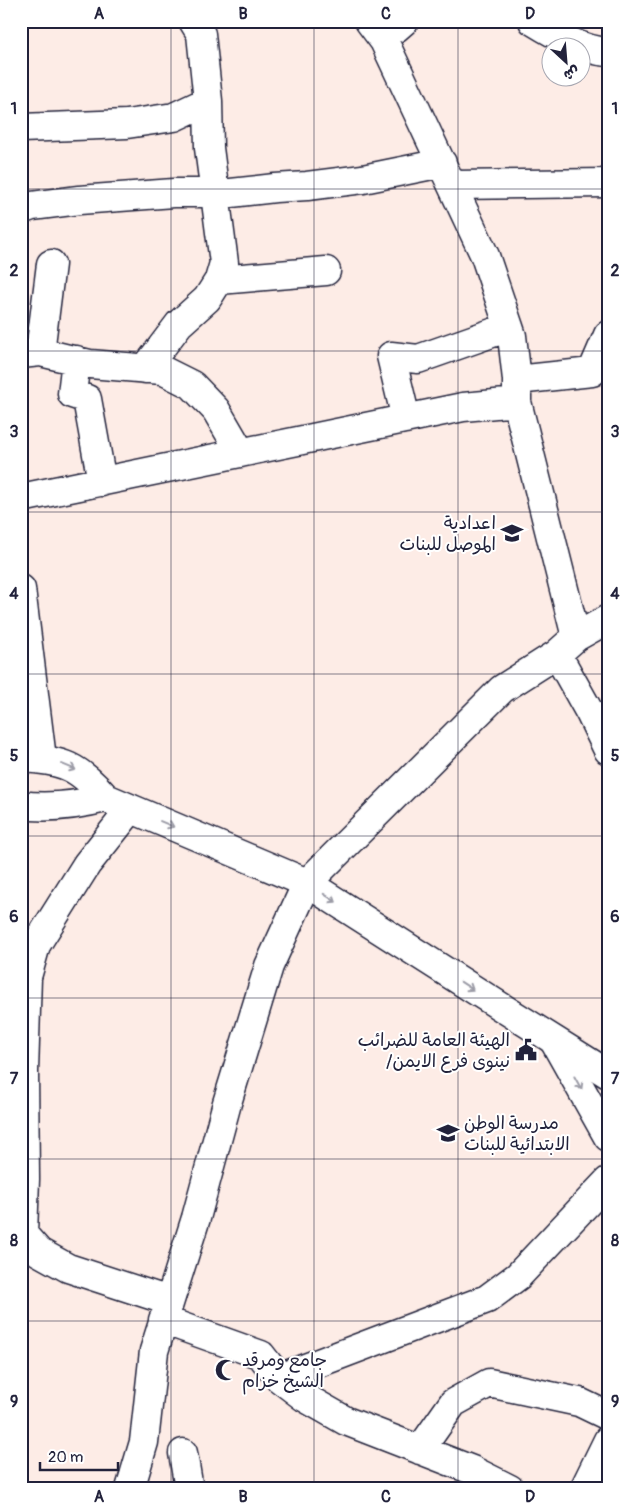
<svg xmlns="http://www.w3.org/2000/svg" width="629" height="1510" font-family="Pangolin,'Playpen Sans Arabic',sans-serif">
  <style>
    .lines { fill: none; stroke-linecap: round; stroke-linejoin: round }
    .minor-casing { stroke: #22223b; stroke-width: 31 }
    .major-casing { stroke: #22223b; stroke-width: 31 }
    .minor { stroke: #fff; stroke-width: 28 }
    .major { stroke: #fff; stroke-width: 28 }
    .oneway { stroke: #9c9ca7 }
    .grid { fill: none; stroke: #22223b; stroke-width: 1; stroke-opacity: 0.55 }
    .labels { text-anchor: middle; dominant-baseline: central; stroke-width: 4; stroke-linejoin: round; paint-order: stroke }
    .poi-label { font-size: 18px; fill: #22223b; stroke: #fff; text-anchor: end }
    .neatline { fill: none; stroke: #22223b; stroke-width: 2 }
    .grid-label { font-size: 16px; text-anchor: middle; font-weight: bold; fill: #22223b }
  </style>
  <rect width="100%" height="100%" fill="#fdece6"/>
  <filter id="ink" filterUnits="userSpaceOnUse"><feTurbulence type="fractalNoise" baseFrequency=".02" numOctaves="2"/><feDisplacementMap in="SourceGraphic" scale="10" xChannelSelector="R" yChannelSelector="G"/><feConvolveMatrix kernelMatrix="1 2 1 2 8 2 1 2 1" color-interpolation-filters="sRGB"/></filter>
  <g filter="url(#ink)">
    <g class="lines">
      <g class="minor-casing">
        <path id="minor" d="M193 21 201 34 208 101 209 148 224 263 219 280
          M533 21C556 35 581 50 608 52
          M379 34 396 28 404 21
          M21 128 127 124 174 117 208 101
          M452 185 608 183
          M21 210 32 206 79 200 174 193H231L275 188 307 186 363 179 442 163
          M40 352 51 264
          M21 354 40 352 90 364 162 370 192 385 216 410 241 453
          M76 360 72 394 87 399 102 482
          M145 369 179 324 207 299 219 280 326 271
          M517 380 592 372 608 335
          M517 402 576 637
          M406 419 391 356 418 359 509 327
          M21 498 463 407 517 402V380L512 336 485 256 384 41 369 21
          M21 589 42 759
          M557 654 590 713 608 750
          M131 809 87 864 36 945 27 977 24 1072 25 1179 23 1234 39 1252 68 1268 169 1301
          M554 1041 608 1137
          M163 1320 261 1355 279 1378 304 1397 346 1421 472 1470 510 1489
          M279 1378 487 1299 518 1276 608 1181
          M420 1450 453 1403 489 1383 579 1402 608 1416
          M183 1453 189 1489
          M130 1489 144 1442 154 1351 196 1218 227 1103 269 966 307 883 502 689 557 654 576 637 608 619
          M584 1489 608 1440"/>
      </g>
      <g class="major-casing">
        <path id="major" d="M21 758C63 760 78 766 106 798L307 883 506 1010 608 1074
          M21 805C50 809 78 805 106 798"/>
      </g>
      <use href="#minor" class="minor"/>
      <use href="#major" class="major"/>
    </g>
    <defs><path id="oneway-shaft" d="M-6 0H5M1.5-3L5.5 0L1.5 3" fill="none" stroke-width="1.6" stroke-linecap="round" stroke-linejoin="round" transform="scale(1.25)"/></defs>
    <g class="oneway">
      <use href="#oneway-shaft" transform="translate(69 767) rotate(23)"/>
      <use href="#oneway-shaft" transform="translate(167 824) rotate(23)"/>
      <use href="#oneway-shaft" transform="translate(330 898) rotate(33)"/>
      <use href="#oneway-shaft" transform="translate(467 986) rotate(33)"/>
      <use href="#oneway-shaft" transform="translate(578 1083) rotate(61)"/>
    </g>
  </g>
  <path class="grid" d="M171 21V1489M314 21V1489M458 21V1489M21 189H608M21 351H608M21 512H608M21 674H608M21 836H608M21 998H608M21 1159H608M21 1321H608"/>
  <defs>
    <g id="school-bare" transform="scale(1.725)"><path d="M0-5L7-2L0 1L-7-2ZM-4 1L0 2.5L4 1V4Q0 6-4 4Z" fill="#22223b" stroke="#fff" stroke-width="2.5" paint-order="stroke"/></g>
    <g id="civic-bare" transform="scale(1.725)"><path d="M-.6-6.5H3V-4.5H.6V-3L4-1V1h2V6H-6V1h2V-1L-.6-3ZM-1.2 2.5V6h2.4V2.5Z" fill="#22223b" stroke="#fff" stroke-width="2.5" paint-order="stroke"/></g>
    <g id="mosque-bare" transform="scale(1.725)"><path d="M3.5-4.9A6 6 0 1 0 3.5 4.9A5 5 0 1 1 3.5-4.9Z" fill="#22223b" stroke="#fff" stroke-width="2.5" paint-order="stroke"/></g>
  </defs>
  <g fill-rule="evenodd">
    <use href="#school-bare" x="512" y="533"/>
    <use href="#civic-bare" x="526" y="1050"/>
    <use href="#school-bare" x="448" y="1133"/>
    <use href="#mosque-bare" x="226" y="1370"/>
  </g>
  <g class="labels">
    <g class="poi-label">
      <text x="496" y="523">اعدادية<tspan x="496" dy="21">الموصل للبنات</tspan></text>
      <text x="510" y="1040">الهيئة العامة للضرائب<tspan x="510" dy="21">/نينوى فرع الايمن</tspan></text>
      <text x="464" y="1123" text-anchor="start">مدرسة الوطن<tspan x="464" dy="21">الابتدائية للبنات</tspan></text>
      <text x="242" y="1360" text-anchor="start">جامع ومرقد<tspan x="242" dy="21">الشيخ خزام</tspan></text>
    </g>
  </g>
  <rect width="629" height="1510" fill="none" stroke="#fff" stroke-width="55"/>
  <g transform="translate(566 62) rotate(154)"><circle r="24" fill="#ffffff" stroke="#a7a7b1"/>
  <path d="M0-4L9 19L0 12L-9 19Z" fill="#22223b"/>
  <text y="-8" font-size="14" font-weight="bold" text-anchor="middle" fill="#22223b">ش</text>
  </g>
  <path d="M40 1462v8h78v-8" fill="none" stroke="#22223b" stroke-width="2.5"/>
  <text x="48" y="1462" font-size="15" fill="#22223b" stroke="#ffffff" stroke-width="4" paint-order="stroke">20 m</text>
  <rect x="28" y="28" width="574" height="1454" class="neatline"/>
  <g class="grid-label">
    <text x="99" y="19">A</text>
    <text x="243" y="19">B</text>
    <text x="386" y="19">C</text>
    <text x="530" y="19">D</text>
    <text x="14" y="114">1</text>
    <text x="615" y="114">1</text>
    <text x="14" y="276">2</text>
    <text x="615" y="276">2</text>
    <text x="14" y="437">3</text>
    <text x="615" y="437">3</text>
    <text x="14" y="599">4</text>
    <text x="615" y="599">4</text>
    <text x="14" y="761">5</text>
    <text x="615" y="761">5</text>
    <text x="14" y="922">6</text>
    <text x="615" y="922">6</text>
    <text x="14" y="1084">7</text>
    <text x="615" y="1084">7</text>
    <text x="14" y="1246">8</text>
    <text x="615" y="1246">8</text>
    <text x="14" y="1407">9</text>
    <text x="615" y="1407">9</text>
    <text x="99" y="1502">A</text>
    <text x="243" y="1502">B</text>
    <text x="386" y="1502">C</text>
    <text x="530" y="1502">D</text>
  </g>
</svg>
